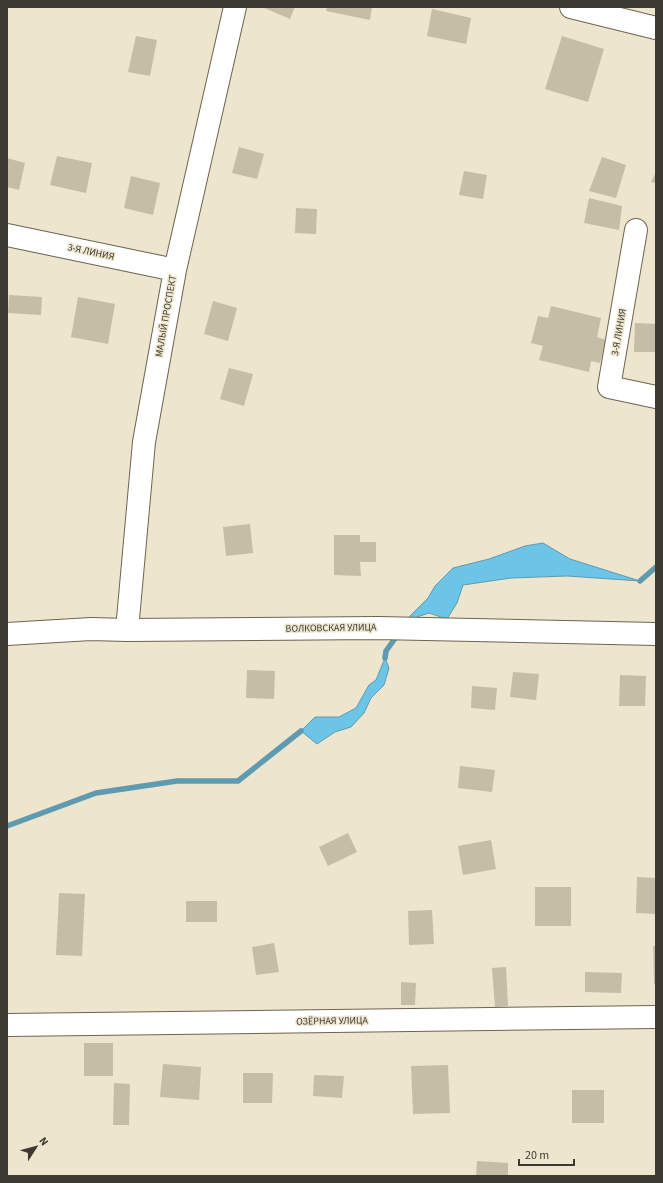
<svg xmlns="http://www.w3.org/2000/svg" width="663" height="1183" font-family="'Source Sans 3',sans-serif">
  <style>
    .water { fill: #6cc4e6; stroke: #5e9bb0 }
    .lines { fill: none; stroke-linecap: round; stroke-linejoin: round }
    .stream { stroke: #5e9bb0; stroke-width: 5.5 }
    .building { fill: #c5bda6 }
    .minor-casing { stroke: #6b644f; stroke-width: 24 }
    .minor { stroke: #fff; stroke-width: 22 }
    .labels { text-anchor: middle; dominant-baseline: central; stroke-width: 3; stroke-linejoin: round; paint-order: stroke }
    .street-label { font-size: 10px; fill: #3d3a31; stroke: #eee5ce }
  </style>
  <rect width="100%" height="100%" fill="#eee5ce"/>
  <path class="water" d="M543 543 570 559 640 581 567 576 511 578 463 585 457 603 447 619 429 613 405 621 428 598 435 586 453 568 489 559 525 546Z
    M385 658 389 668 384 685 371 698 364 713 351 727 335 732 317 744 301 731 315 717H339L356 708 369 685 376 680Z"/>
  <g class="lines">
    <path class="stream" d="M640 581 656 567
      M385 658 386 651 396 637
      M7 826 96 793 177 781H238L301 731"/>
  </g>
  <path class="building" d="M262 7H295L290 19Z
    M327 7H372L370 20 326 11Z
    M432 9 471 18 466 44 427 36Z
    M136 36 157 40 150 76 128 72Z
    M562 36 604 49 588 102 545 89Z
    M239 147 264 154 257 179 232 173Z
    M57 156 92 163 86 193 50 185Z
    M602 157 626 165 616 198 589 191Z
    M7 158 25 163 19 190 7 187Z
    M464 171 487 175 483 199 459 195Z
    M656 172V183L651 182Z
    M131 176 160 183 153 215 124 208Z
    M589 198 622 206 619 230 584 223Z
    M296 208 317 209 316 234 295 233Z
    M9 295 42 297 41 315 8 313Z
    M78 297 115 304 108 344 71 337Z
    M213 301 237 308 228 341 204 334Z
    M551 306 601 318 597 337 606 340 600 363 591 361 589 372 539 360 543 346 531 343 538 316 548 318Z
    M635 323 656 324V352H634Z
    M229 368 253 374 244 406 220 399Z
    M250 524 253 553 226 556 223 527Z
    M334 535H360V542H376V562H360L361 576 334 575Z
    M247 670 275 671 274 699 246 698Z
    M513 672 539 674 536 700 510 697Z
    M620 675 646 676 645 706H619Z
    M472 686 497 688 495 710 471 708Z
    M460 766 495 770 492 792 458 788Z
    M348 833 357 852 328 866 319 847Z
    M491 840 496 869 463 875 458 846Z
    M637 877 656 878V914L636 913Z
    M535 887H571V926H535Z
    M59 893 85 894 82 956 56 955Z
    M186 901H217V922H186Z
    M432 910 434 944 409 945 408 911Z
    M274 943 279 972 256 975 252 947Z
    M653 946H656V984H654Z
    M506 967 508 1006 495 1007 492 968Z
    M585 972 622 973 621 993 585 992Z
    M401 982 416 983 415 1005H401Z
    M84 1043H113V1076H84Z
    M163 1064 201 1067 199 1100 160 1097Z
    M448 1065 450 1113 413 1114 411 1066Z
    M243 1073H273L272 1103H243Z
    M314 1075 344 1076 342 1098 313 1096Z
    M114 1083 130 1084 129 1125H113Z
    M572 1090H604V1123H572Z
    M477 1161 508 1163V1176H476Z"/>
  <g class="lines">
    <g class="minor-casing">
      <path id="minor" d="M571 7 656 28
        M636 230 609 387 656 397
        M7 235 175 270
        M127 630 144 442 175 270 235 7
        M7 634 91 629 127 630 378 628 656 634
        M7 1025 656 1017"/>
    </g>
    <use href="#minor" class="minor"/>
  </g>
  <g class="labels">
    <g class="street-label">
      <text transform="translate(91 252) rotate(12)">3-Я ЛИНИЯ</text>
      <text transform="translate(166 316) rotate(-80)">МАЛЫЙ ПРОСПЕКТ</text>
      <text transform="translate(619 332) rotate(-80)">3-Я ЛИНИЯ</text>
      <text transform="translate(331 628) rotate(-1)">ВОЛКОВСКАЯ УЛИЦА</text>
      <text transform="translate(332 1021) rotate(-1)">ОЗЁРНАЯ УЛИЦА</text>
    </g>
  </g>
  <rect width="663" height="1183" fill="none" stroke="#3d3a31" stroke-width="16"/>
  <g transform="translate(36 1147) rotate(54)" stroke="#eee5ce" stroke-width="3" paint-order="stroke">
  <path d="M0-3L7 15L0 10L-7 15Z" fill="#3d3a31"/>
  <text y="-6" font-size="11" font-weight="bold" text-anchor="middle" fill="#3d3a31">N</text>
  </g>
  <path d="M519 1159v6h55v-6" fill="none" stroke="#3d3a31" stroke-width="2"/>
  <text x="525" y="1159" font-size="12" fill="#3d3a31" stroke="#eee5ce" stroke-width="3" paint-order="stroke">20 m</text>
</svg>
